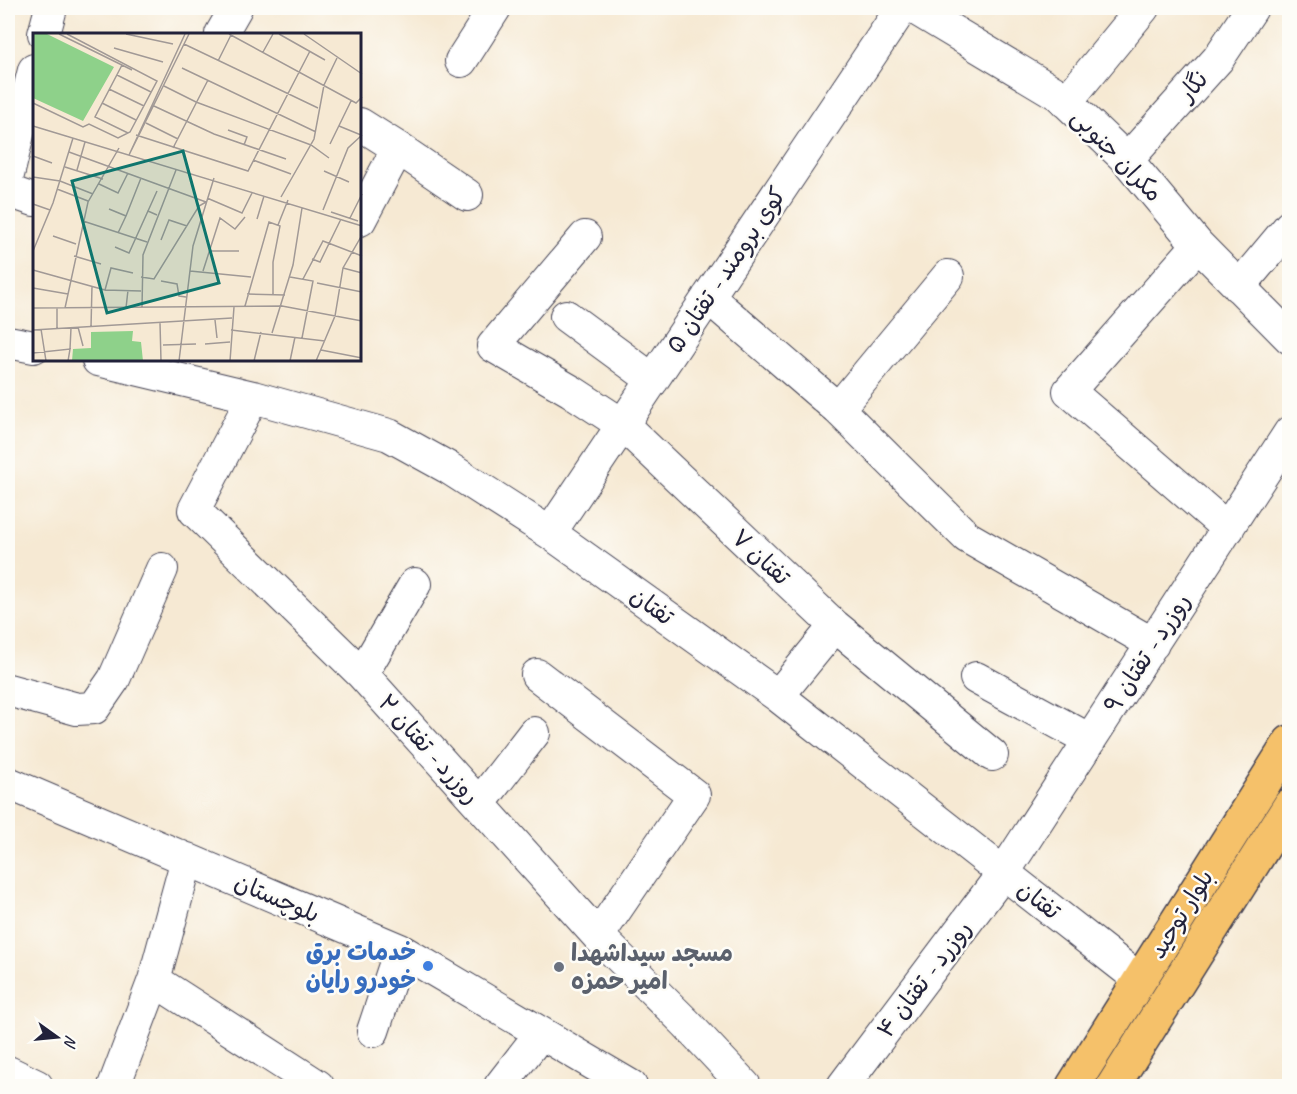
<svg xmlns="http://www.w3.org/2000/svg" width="1297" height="1094" font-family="Caveat,'Playpen Sans Arabic',sans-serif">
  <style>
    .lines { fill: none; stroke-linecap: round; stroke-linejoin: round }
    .minor-casing { stroke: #424052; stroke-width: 34 }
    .major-casing { stroke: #424052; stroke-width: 36 }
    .minor { stroke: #fff; stroke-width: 32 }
    .major { stroke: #f5c16b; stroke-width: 33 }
    .shop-dot { fill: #3f7fe0; stroke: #fdfcf7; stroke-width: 2 }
    .worship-dot { fill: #6b7280; stroke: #fdfcf7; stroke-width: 2 }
    .labels { text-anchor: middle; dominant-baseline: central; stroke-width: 5; stroke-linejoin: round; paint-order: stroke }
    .street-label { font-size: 24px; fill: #22223b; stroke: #fdfcf7 }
    .shop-label { font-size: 24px; font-weight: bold; fill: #366cbe; stroke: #fdfcf7; text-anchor: end }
    .worship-label { font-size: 24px; font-weight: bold; fill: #5b616d; stroke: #fdfcf7; text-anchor: start }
    .inset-road { fill: none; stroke: #a19996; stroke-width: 1.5 }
    .view { fill: #0f766e; fill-opacity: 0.15; stroke: #0f766e; stroke-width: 3 }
    .inset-edge { fill: none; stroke: #22223b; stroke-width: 3 }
  </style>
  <rect width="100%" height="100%" fill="#fdfcf7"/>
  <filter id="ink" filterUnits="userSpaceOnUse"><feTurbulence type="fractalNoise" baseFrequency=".0167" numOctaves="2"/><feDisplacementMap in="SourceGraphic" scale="12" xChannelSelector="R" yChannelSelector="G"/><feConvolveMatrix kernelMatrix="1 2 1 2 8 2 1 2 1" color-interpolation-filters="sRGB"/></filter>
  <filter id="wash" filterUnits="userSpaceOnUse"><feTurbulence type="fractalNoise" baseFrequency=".008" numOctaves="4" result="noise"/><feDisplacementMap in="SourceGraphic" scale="24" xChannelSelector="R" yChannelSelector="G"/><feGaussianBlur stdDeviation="1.35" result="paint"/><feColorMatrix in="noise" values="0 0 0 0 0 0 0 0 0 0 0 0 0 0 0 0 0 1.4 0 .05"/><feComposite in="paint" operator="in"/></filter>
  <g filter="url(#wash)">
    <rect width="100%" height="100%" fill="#f6e9d3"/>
  </g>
  <g filter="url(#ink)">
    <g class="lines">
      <g class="minor-casing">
        <path id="minor" d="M914 8 1059 95 1127 160 1198 245 1290 338
          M44 34 51 8
          M221 34 236 8
          M461 61 495 8
          M1066 102 1143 8
          M360 124 398 148 360 220
          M398 148 467 195
          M1127 160 1218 59 1252 8
          M8 175 34 70
          M8 191 34 200
          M585 237 493 346 571 391 623 425 835 626 778 696
          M1198 245 1069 391 1228 529
          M1239 287 1290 226
          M708 297 838 409 948 276
          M566 316 653 380
          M8 342 34 347
          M98 360 253 397 389 435 447 467 550 533 778 696 1139 979
          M253 397 194 510 362 674 598 936 686 1023 745 1086
          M838 409 967 537 1153 644
          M550 533 902 8
          M835 626 992 755
          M362 674 415 584
          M537 675 694 795 598 936
          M976 678 1090 740
          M8 690 77 709 94 708 114 679 162 569
          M8 783 400 950 631 1086
          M479 804 534 733
          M154 980 318 1086
          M373 1031 400 950
          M8 1072 37 1086
          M114 1086 154 980 187 859
          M500 1086 541 1033
          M843 1086 1004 872 1290 432"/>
      </g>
      <g class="major-casing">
        <path id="major" d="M1073 1086 1290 742
          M1113 1086 1290 805"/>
      </g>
      <use href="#minor" class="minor"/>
      <use href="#major" class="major"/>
    </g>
  </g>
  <circle class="shop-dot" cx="428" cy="966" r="6"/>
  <circle class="worship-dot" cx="559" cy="967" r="6"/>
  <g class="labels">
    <g class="street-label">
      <text transform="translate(1193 86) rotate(-48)">نگار</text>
      <text transform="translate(1117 155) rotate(46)">مکران جنوبی</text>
      <text transform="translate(726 270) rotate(-56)">کوی برومند - تفتان ۵</text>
      <text transform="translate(761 557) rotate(43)">تفتان ۷</text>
      <text transform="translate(652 606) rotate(36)">تفتان</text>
      <text transform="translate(1147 653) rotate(-57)">روزرد - تفتان ۹</text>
      <text transform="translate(429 749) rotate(48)">روزرد - تفتان ۲</text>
      <text transform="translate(277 898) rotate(23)">بلوچستان</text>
      <text transform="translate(1039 900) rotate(38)">تفتان</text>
      <text transform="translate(1181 914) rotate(-58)">بلوار توحید</text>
      <text transform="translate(924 979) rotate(-53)">روزرد - تفتان ۴</text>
    </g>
    <g class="shop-label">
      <text x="416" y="952">خدمات برق<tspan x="416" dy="28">خودرو رایان</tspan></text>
    </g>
    <g class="worship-label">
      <text x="571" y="953">مسجد سیداشهدا<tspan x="571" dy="28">امیر حمزه</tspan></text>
    </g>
  </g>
  <g transform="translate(33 33)">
    <rect width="328" height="328" fill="#f6e9d3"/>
    <path d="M0 1H14L81 34 50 88 0 65ZM100 298 99 308 108 309 110 328H39L40 316 58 315V299Z" fill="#8ed18a"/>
    <path class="inset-road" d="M26 1 99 37M93 1 140 11M196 1 323 70 329 64M246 1 292 27M271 1 329 41M151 11 285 75M81 15 130 29M230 19 240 1M185 28 198 2M89 32 62 84 95 100M149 35 283 99M84 42 118 59M131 53 163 69 278 112 296 125M76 56 111 73M0 70 50 94 56 91 85 105 97 99 124 48 34 1M69 70 103 87M121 73 181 101 253 126M113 90 145 106M0 93 329 193M306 93 328 102M195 97 214 104 211 112M103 102 215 138 277 18M297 111 318 68M140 115 175 47M36 119 173 169M96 122 156 1M96 122 152 1M0 123 19 130M220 127 258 141M32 134 70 146M44 137 52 109M291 138 316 149M0 144 27 148 60 161M66 151 85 160 95 140M24 156 55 168M248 164 281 106 291 52 304 25M174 165 209 180 219 160M0 171 17 177M76 176 93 183 85 200M290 177 315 115 329 102M115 178 124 158M298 179 325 188M93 183 108 145M317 185 329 161M224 186 231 163M50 188 114 209M245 192 255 167M20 203 43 211M128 207 136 187 154 193M82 214 96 220 115 178 124 182M0 218 20 170 40 105M177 218H206M41 223 68 231M279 226 287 229 308 186M310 235 329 240M0 237 72 257 78 235 100 240M157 238 218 244M170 238 187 185 202 196 212 184M108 244 121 246 166 173 173 169M257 244 280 248 269 305M270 246 290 208 329 223M128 248 144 251 146 263 153 264M284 250 329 259M0 255 35 261M72 257 108 258M214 261 252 262M212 273 236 189 247 193 240 229V261M0 275 249 273 329 288M32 275 55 169 86 115M93 275 95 257M109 275 110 222 143 137M182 287 184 305M127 290 128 328M45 294 50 313M58 294 59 253M24 295V275M8 296 13 328M0 297 199 285M198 297 292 308M239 300 260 232 269 175M172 311 197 309M130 312 163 311M37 316 38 295M288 317 329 325M0 320 37 316 35 328M146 328 160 213 181 145M197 328 201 274M221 328 228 299M257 328 262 304M283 328 302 283 310 235 329 202"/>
    <path class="view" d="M150 118 186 250 74 280 39 148Z"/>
    <rect width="328" height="328" class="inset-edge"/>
  </g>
  <rect width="1297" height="1094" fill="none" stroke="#fdfcf7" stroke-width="30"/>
  <g transform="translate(57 1037) rotate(105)" stroke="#fdfcf7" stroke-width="4.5" paint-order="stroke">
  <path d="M0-4.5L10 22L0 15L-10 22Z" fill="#22223b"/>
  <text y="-9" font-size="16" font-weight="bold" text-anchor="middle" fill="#22223b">N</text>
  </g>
</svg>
